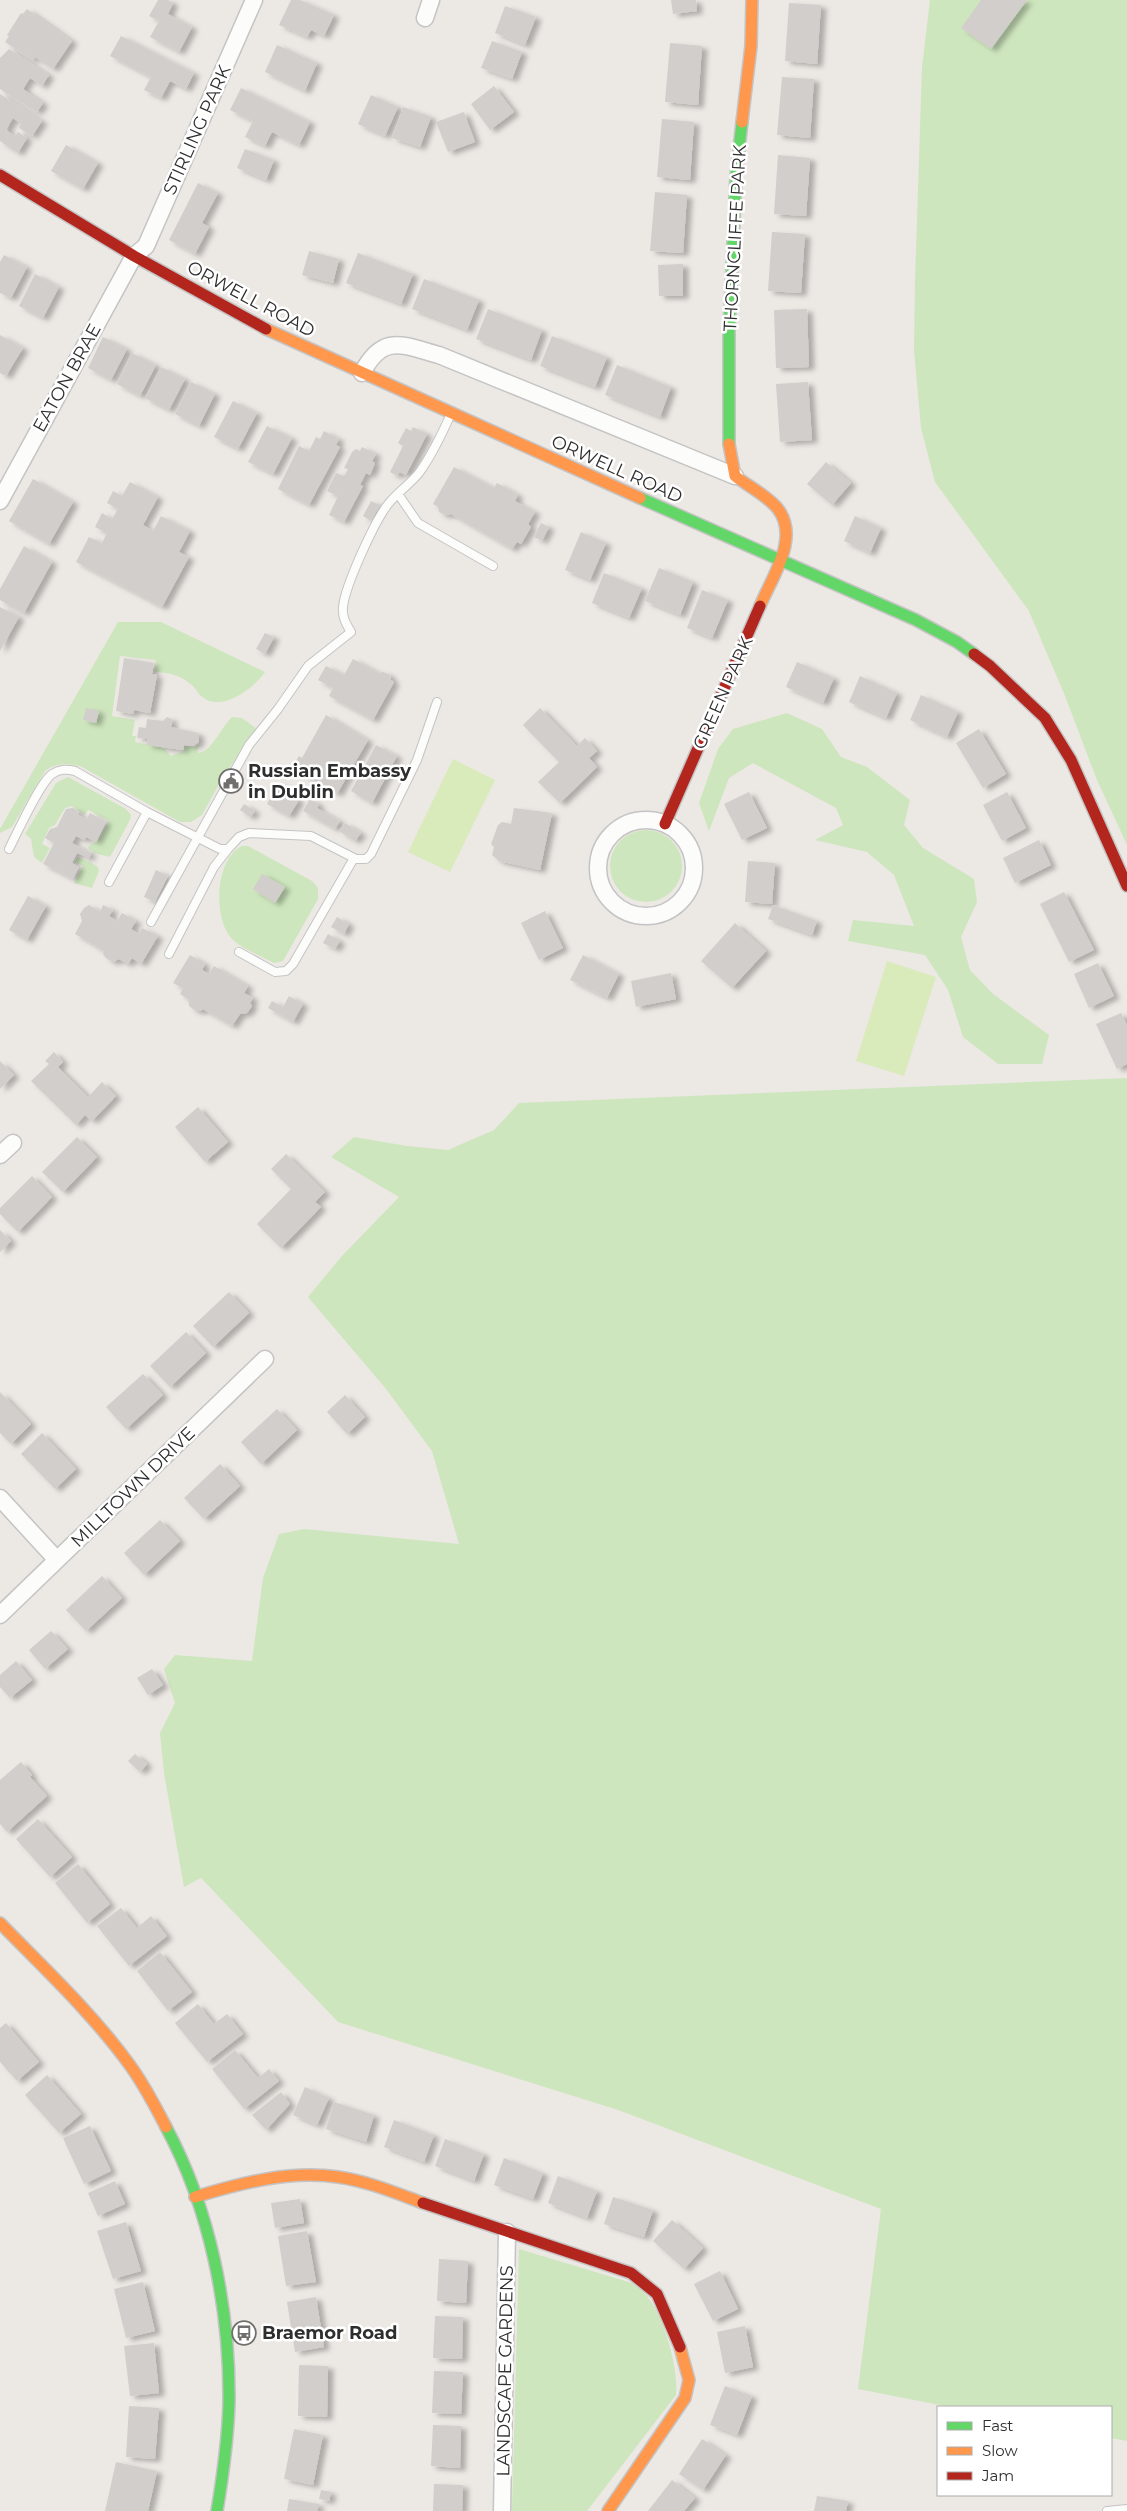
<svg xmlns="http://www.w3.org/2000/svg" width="1127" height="2511" font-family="Montserrat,sans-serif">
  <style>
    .green { fill: #cee6be }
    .pitch { fill: #d9eabb }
    .building { fill: #d1cecb; filter: url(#shadow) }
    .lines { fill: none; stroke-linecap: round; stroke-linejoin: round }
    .lane-casing { stroke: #c5c4c5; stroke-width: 10 }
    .street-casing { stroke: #c5c4c5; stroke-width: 19 }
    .fast-casing { stroke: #c5c4c5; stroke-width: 14 }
    .slow-casing { stroke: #c5c4c5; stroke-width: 14 }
    .jam-casing { stroke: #c5c4c5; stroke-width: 14 }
    .lane { stroke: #fcfcfb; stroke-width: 8 }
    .street { stroke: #fcfcfb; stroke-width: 16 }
    .fast { stroke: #63d668; stroke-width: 11 }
    .slow { stroke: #ff974d; stroke-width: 11 }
    .jam { stroke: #b3261e; stroke-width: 11 }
    .labels { text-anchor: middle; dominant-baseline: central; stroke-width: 5; stroke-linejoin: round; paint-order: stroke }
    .street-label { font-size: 18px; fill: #2e2e2e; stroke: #fff }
    .poi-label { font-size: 18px; font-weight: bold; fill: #2e2e2e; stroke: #fff; text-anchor: start }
  </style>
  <defs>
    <filter id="shadow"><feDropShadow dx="5.5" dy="3" stdDeviation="2.5" flood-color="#0004"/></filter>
  </defs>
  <rect width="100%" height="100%" fill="#ece8e4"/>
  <path class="green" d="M930 0H1127V845L1097 780 1065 696 1029 611 935 482 921 428 914 350 915 281 922 67Z
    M118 622H161L265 672C254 688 221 714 201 696 198 694 197 690 194 687 181 675 171 673 155 672L156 660 120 656 112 716 135 720 132 736H136L135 742 164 748 171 756 184 751 185 746 195 747 200 744 197 750 198 753C211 753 222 726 232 717L242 718 257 729 223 777 202 815 191 822H180L82 767C68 763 57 763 45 771L12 827 0 833V829Z
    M787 713 822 729 841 757 867 767 910 800 904 825 923 848 974 879 977 902 961 937 970 970 993 994 1049 1035 1042 1064H998L963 1037 948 990 925 955 848 941 853 920 914 926 894 875 867 852 815 840 843 825 836 808 753 763 729 778 709 831 699 803 718 749 733 729Z
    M68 777 126 809 131 815 130 820 110 857 94 853 90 862 98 867 99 871 92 888 74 883 83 866 75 862 78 857 89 862 94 852 88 848 91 844 97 842 109 821 88 810 85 815 71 806 65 808 55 825 49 828 42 844 50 848 42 863 34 857 31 839 25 834 56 783Z
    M610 866a36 36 0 1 1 72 0a36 36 0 1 1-72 0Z
    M242 846H248L312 881 318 888V899L283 961 274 963C261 956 244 950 233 940 212 920 215 858 242 846Z
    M1127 1078V2441L1111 2438V2407H950L858 2389 881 2209 618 2110 338 2022 201 1878 184 1887 164 1773 160 1733 175 1703 164 1669 175 1655 252 1661 263 1578 279 1534 304 1529 459 1544 432 1451 386 1389 308 1297 341 1257 399 1197 331 1157 354 1137 407 1146 448 1150 494 1130 519 1103Z
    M519 2249 632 2283C636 2287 643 2291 647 2296 664 2317 679 2369 676 2395L587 2511H512Z"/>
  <path class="pitch" d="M453 759 495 780 450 872 408 852Z
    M887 961 936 977 904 1076 856 1061Z"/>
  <path class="building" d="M158 0H168L173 3 168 14 192 27 179 52 150 37 159 21 149 16Z
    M291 0H300L334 15 324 36 311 30 307 37 279 25Z
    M671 0H696L697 11 673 14Z
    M981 0H1027L991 49 961 28Z
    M789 3 821 5 817 64 785 61Z
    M505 6 536 17 525 45 495 33Z
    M27 9 72 41 53 69 35 57 33 60 5 42 9 36 7 35 21 13 23 14Z
    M121 36 194 73 186 89 170 81 161 98 144 90 151 77 110 56Z
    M492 41 522 52 512 79 481 68Z
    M670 43 702 46 698 105 665 102Z
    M277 45 317 63 305 91 265 72Z
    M9 49 49 75 42 86 30 78 23 89 43 103 37 112 0 89V58Z
    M782 77 814 79 810 138 777 135Z
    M494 86 514 112 490 130 471 104Z
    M241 88 310 122 299 145 272 132 265 146 245 137 253 121 230 110Z
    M0 94 42 121 32 136 19 128 21 124 13 118 6 130 15 136 18 132 27 138 18 153 0 141Z
    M371 95 398 107 385 136 358 124Z
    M403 107 431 117 420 147 392 138Z
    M464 112 475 142 448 152 436 122Z
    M662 119 694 122 690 180 657 177Z
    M66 145 98 163 83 189 51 171Z
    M245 149 274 160 266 180 237 168Z
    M778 155 810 158 806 216 774 214Z
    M198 183 218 193 202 223 209 227 195 254 169 240Z
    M655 192 687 195 683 253 650 251Z
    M772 232 805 234 801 293 768 291Z
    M309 251 339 259 333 283 302 275Z
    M358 253 413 274 401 304 346 283Z
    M4 255 27 267 11 298 0 293V262Z
    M683 264V296H659L658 265Z
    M35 274 59 287 43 318 19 306Z
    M424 279 479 300 467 330 412 309Z
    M488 309 542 330 531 360 476 339Z
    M807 309 809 367 776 368 774 310Z
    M0 335 23 348 6 376 0 373Z
    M552 336 607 357 595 387 540 366Z
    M103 337 127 349 111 380 88 368Z
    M132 353 156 365 140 396 117 384Z
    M617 365 671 387 660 417 605 395Z
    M161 367 185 379 169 410 145 398Z
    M191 382 215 394 199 426 175 414Z
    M808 382 812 440 780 442 776 384Z
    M233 401 257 413 238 449 214 437Z
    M267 426 292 438 273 474 248 462Z
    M413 427 427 434 406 475 399 472 397 476 390 472 403 446 398 443 406 428 411 431Z
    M324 431 339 439 336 445 340 447 309 505 278 489 299 446 309 451 316 437 320 439Z
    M362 447 376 454 372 461 375 463 370 475 366 473 360 485 363 486 344 522 329 515 338 496 327 491 336 473 344 476 348 469 344 468 352 452 356 449 360 451Z
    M826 462 851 483 832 505 807 484Z
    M454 467 494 488 497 483 518 495 515 501 535 512 528 524 531 527 521 544 517 542 512 549 451 514 445 515 439 512 438 507 433 504Z
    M33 479 73 502 49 544 9 521Z
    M130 482 158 497 143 525 153 531 161 516 190 531 179 552 189 557 162 607 76 562 89 537 102 543 107 533 95 527 102 513 112 519 118 509 107 503 113 491 122 496Z
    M371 501 380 505 371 521 363 516Z
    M855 516 881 528 870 553 844 541Z
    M541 523 549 527 542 541 534 537Z
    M581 532 606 543 590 580 565 570Z
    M24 546 52 562 24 613 0 600V589Z
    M659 568 693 582 680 615 645 601Z
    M604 573 642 588 629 618 592 603Z
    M702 590 728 600 712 638 687 628Z
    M0 607 19 617 0 651Z
    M265 633 274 637 265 654 256 649Z
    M124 658 154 663 152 674 157 675 150 713 134 710 133 714 116 711Z
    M353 659 379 673 383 672 390 675 391 680 394 682 373 720 329 696 333 688 318 680 326 666 344 675Z
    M797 662 834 678 823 703 786 687Z
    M860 676 897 693 886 718 849 702Z
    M921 695 958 712 947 737 910 720Z
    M86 708 99 711 96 723 83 720Z
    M540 708 577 746 585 738 597 751 589 758 597 767 560 803 538 782 559 762 523 725Z
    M326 715 368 740 337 794 292 768 299 756 302 758Z
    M167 717 172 719 171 727 198 733 199 742 193 746 184 745 183 750 147 745 148 739 137 738 139 727 146 728 147 719 163 721Z
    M979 729 1006 774 983 788 956 743Z
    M376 745 397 756 372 803 351 791Z
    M279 783 295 793 293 797 299 800 289 816 267 804Z
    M749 792 767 828 742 840 724 804Z
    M1007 792 1026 828 1002 841 983 805Z
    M310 799 319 804 317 808 340 821 335 829 303 811Z
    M244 804 255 811 250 817 240 810Z
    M73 808 78 811 79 815 87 819 90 813 106 822 96 842 86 837 84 840 76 836 72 843 91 853 89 858 77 853 72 863 79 867 73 879 43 864 54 843 45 838 50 829 57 827 66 809Z
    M514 808 552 813 540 870 499 861 492 855 494 847 491 844 498 825 502 822 511 824Z
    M345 823 361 833 355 841 339 831Z
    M1039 840 1051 865 1015 883 1003 858Z
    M748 861 775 863 772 904 745 902Z
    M156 870 168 876 155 902 144 897Z
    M262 874 285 887 275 903 253 889Z
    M1064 892 1094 950 1069 962 1040 904Z
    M28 896 46 906 27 940 9 930Z
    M89 905 100 912 103 905 113 910 109 916 117 921 122 913 136 921 131 929 139 934 142 928 158 936 141 964 132 958 128 964 119 959 113 962 106 958 103 954 104 951 75 934 82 921 80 914 84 908Z
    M773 905 817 921 812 935 768 919Z
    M545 911 563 948 539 960 521 923Z
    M337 917 349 924 344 934 331 927Z
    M735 923 766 951 732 988 701 961Z
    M328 934 340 941 335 949 323 943Z
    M190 955 205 964 202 970 209 974 214 966 248 986 244 993 253 998 250 1003 252 1006 247 1013 240 1014 232 1026 203 1009 201 1011H196L189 1006V1000L180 994 183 988 173 983Z
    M583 955 619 974 607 998 570 980Z
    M1098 963 1114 996 1089 1008 1074 974Z
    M671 973 676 999 636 1007 631 981Z
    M289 996 303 1004 293 1022 268 1008 272 1001 283 1007Z
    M1121 1013 1127 1025V1064L1117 1069 1096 1024Z
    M54 1052 63 1062 58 1067 88 1097 102 1082 116 1096 92 1121 85 1115 76 1125 31 1081 49 1064 45 1061Z
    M0 1061 14 1075 0 1089Z
    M198 1107 228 1142 205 1162 175 1127Z
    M77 1137 97 1157 63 1192 42 1172Z
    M286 1154 325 1192 315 1202 321 1207 281 1248 257 1224 291 1189 271 1169Z
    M32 1176 52 1197 18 1232 0 1214V1208Z
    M0 1230 11 1241 0 1252Z
    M229 1292 249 1313 213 1347 193 1326Z
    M186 1332 206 1353 170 1387 150 1366Z
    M143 1374 163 1395 126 1429 106 1407Z
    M0 1392 31 1424 11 1444 0 1433Z
    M345 1395 365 1417 347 1434 327 1412Z
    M277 1409 297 1430 261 1464 241 1442Z
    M42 1433 76 1469 55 1489 21 1454Z
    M220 1464 240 1486 204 1519 184 1498Z
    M160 1520 180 1541 144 1575 124 1553Z
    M102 1576 122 1598 86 1631 66 1610Z
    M51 1631 68 1649 45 1669 29 1650Z
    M16 1661 32 1680 10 1698 0 1687V1675Z
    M152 1669 163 1685 148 1695 137 1678Z
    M135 1754 147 1764 140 1772 128 1761Z
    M21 1762 32 1775 30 1777 47 1796 7 1832 0 1824V1780Z
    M38 1819 72 1857 50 1877 16 1839Z
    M78 1864 110 1904 87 1923 55 1883Z
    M121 1908 137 1928 151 1916 167 1936 129 1966 97 1926Z
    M160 1952 192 1992 168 2011 137 1971Z
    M198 2004 214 2024 227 2014 243 2034 207 2062 175 2023Z
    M6 2023 39 2062 17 2081 0 2062V2028Z
    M235 2050 258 2078 269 2069 279 2081 244 2109 212 2069Z
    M47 2075 81 2114 59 2133 25 2095Z
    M305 2087 329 2098 317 2125 293 2115Z
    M281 2092 290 2104 266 2130 252 2115Z
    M334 2102 374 2115 366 2142 326 2129Z
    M394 2120 434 2135 424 2162 384 2147Z
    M90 2126 111 2171 84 2184 63 2138Z
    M445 2139 484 2154 474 2181 435 2166Z
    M504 2158 543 2173 533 2199 494 2185Z
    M558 2176 597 2191 587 2218 548 2203Z
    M115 2181 125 2204 98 2216 88 2193Z
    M613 2197 653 2210 644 2237 604 2224Z
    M300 2199 304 2223 275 2228 271 2203Z
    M672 2220 703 2248 684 2269 653 2241Z
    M126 2222 141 2271 113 2279 97 2231Z
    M307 2231 316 2282 286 2286 278 2236Z
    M439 2259 468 2261 466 2303 437 2301Z
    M720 2271 738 2309 713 2321 694 2284Z
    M143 2282 155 2331 126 2338 114 2289Z
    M316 2297 324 2347 295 2352 287 2302Z
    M435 2316 463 2317 462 2359 433 2358Z
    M745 2326 753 2367 725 2373 717 2332Z
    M154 2343 159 2393 130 2396 124 2346Z
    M299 2365 328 2366 327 2417 298 2416Z
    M434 2371 463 2372 461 2414 432 2413Z
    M725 2386 752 2396 737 2435 710 2425Z
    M129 2406 159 2408 155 2459 126 2457Z
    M433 2425 461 2426 460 2468 431 2466Z
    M294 2429 323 2435 313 2485 284 2479Z
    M702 2439 726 2455 703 2490 679 2474Z
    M116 2462 157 2471 148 2511H105Z
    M672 2480 695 2498 684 2511H648Z
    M434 2484 463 2485 462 2511H433Z
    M321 2490 331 2492 329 2501 319 2499Z
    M817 2496 848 2501 846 2511H814Z
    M289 2499 319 2504 317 2511H287Z"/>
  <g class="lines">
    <g class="lane-casing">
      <path id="lane" d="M398 494 418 523 493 566
        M9 849C17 833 40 783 52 774 60 769 66 769 75 771L147 812
        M109 882 147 812 220 849H228L239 837 249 833 311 836 356 859H366L371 854 417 760 437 702
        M151 922 249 745 278 709 308 666 351 632C346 624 342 617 343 607 345 586 375 520 389 503 398 492 410 484 419 473 432 455 441 436 450 416
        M239 952 275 972 286 971 293 964 354 858
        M169 954 214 867 228 849
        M1107 2511 1127 2509"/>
    </g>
    <g class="street-casing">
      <path id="street" d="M425 18 431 0
        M362 373C383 333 402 345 439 355L735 476
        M0 501 134 256 146 246 254 0
        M598 868a48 48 0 1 1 96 0a48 48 0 1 1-96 0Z
        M0 1155 13 1143
        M0 1498 57 1560
        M0 1615 265 1359
        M502 2511 507 2232"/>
    </g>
    <g class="fast-casing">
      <path id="fast" d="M729 444V332L736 176 742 122
        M640 498 916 620 957 642 974 654
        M166 2127C210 2209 230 2309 229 2402 228 2439 223 2475 217 2511"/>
    </g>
    <g class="slow-casing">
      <path id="slow" d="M742 122 751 46 752 0
        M266 329 640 498
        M729 444 735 476C748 486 768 496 778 509 800 538 772 577 760 606
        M0 1923C45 1969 92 2013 129 2064 144 2084 155 2106 166 2127
        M195 2197C241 2183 290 2170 338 2177 367 2181 396 2193 423 2203
        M608 2511 685 2398 689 2380 680 2347"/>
    </g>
    <g class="jam-casing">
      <path id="jam" d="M0 175 134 256 266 329
        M974 654 990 666 1045 718 1071 760 1127 886
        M665 824 760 606
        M423 2203 631 2273 657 2294 680 2347"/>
    </g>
    <use href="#lane" class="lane"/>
    <use href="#street" class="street"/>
    <use href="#fast" class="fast"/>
    <use href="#slow" class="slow"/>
    <use href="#jam" class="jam"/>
  </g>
  <defs>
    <g id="civic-ring" transform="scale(1.25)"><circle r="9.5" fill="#fff" stroke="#706f6e" stroke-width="1.5"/><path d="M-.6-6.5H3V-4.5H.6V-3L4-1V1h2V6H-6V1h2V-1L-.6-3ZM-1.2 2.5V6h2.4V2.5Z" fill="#706f6e"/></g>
    <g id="bus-ring" transform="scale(1.25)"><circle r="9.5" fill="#fff" stroke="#706f6e" stroke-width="1.5"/><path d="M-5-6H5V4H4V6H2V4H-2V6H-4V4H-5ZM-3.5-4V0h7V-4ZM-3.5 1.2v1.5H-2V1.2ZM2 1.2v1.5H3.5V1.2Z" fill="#706f6e"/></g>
  </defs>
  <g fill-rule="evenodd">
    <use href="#civic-ring" x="231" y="781"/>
    <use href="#bus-ring" x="244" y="2333"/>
  </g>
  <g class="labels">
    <g class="street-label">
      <text transform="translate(197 130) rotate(-66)">STIRLING PARK</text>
      <text transform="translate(735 238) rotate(-87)">THORNCLIFFE PARK</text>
      <text transform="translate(251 299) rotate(28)">ORWELL ROAD</text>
      <text transform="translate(67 378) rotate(-61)">EATON BRAE</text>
      <text transform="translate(617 469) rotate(24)">ORWELL ROAD</text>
      <text transform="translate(723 693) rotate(-66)">GREEN PARK</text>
      <text transform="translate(133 1487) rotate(-44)">MILLTOWN DRIVE</text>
      <text transform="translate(505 2371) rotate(-89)">LANDSCAPE GARDENS</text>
    </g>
    <g class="poi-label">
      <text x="248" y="771">Russian Embassy<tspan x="248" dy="21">in Dublin</tspan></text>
      <text x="262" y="2333">Braemor Road</text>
    </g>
  </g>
  <rect x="937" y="2406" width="175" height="90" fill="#ffffff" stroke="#ababab"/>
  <rect x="947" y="2422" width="25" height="8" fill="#63d668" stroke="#ababab"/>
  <text x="982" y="2431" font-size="15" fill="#2e2e2e">Fast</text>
  <rect x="947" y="2447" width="25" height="8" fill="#ff974d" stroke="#ababab"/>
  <text x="982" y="2456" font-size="15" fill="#2e2e2e">Slow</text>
  <rect x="947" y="2472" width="25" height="8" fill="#b3261e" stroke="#ababab"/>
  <text x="982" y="2481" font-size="15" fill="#2e2e2e">Jam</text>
</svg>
